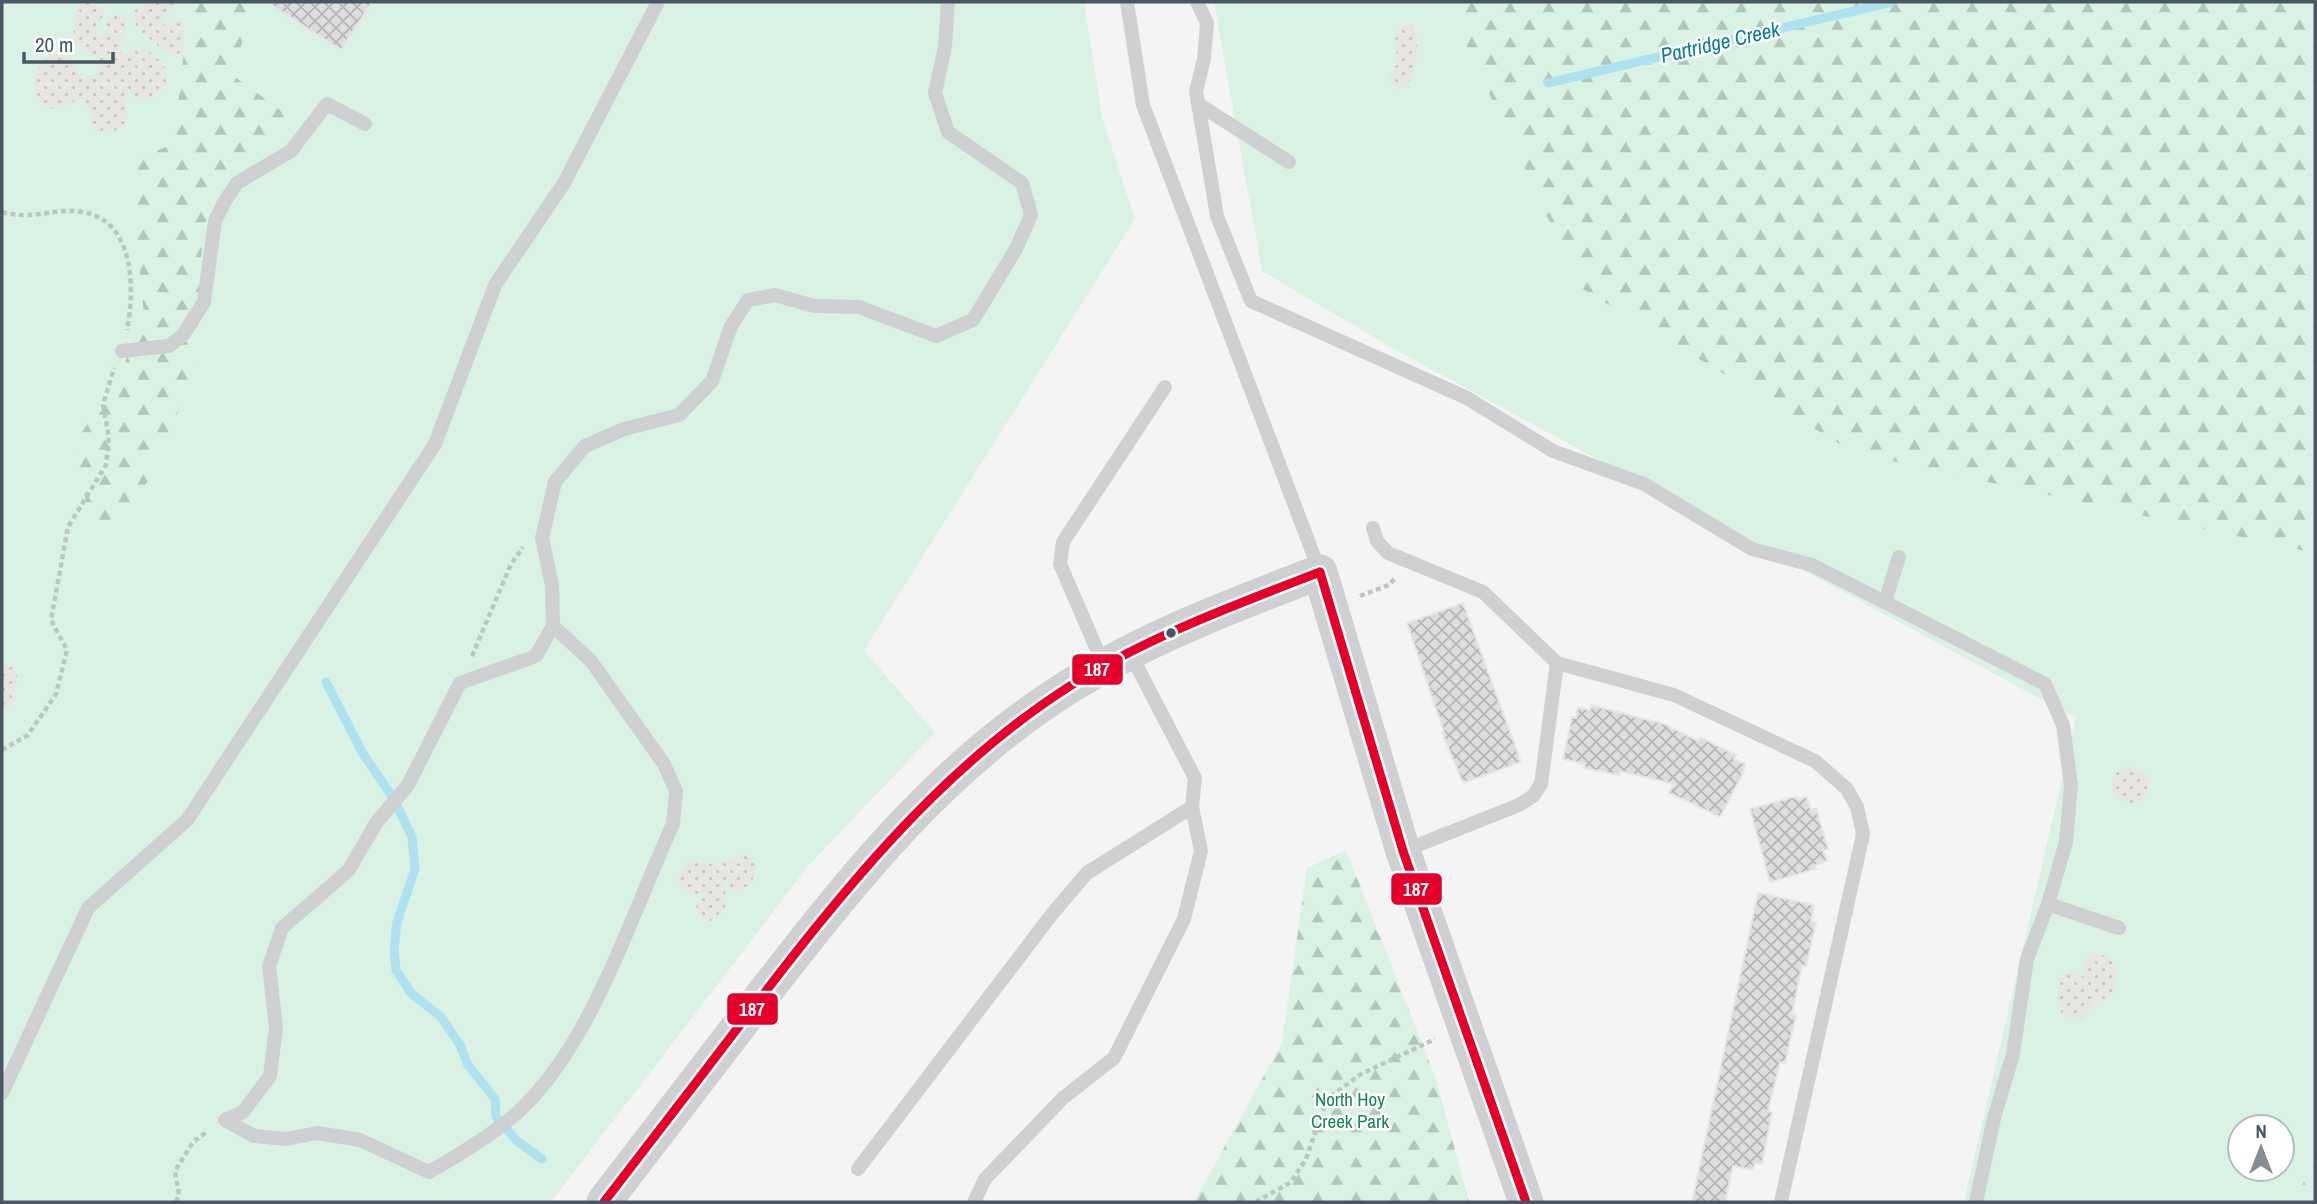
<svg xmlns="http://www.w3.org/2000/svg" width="2317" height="1204" font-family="'Archivo Narrow',sans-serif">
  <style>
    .grass { fill: #d9f2e3; fill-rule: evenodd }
    .forest { fill: url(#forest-firs) }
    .sand { fill: url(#sand-dots) }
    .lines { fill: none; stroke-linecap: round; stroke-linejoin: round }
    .stream { stroke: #aee2f0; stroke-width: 9 }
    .building { fill: url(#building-cross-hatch); stroke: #e5e6e7; stroke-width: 2 }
    .path { stroke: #bcc7c4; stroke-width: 4.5; stroke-dasharray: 5 3.5; stroke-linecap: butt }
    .service { stroke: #ced0d2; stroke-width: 14 }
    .tertiary { stroke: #ced0d2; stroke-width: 35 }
    .bus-1-casing { stroke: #fff; stroke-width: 14 }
    .bus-1 { stroke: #e4002b; stroke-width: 9 }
    .bus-dot { fill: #4a5661; stroke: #fff; stroke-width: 2.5 }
    .labels { text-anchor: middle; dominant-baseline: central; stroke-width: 5; stroke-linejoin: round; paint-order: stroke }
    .park-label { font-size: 19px; fill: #17864f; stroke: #fff }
    .water-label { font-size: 21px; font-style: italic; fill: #0c7c9b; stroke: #fff }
    .line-badge { stroke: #fff; stroke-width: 2.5 }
    .badge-label { font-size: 19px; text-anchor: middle; font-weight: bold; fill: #fff }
  </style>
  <defs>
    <pattern id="forest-firs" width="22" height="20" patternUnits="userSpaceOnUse" patternTransform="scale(1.75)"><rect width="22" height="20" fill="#d9f2e3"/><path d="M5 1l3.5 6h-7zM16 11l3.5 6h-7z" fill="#b2c7bb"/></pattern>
    <pattern id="sand-dots" width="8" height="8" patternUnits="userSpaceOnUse" patternTransform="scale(1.75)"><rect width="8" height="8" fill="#e7e6e1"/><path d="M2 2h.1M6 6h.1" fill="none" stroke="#c8c7c4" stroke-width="1.8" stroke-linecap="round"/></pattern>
    <pattern id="building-cross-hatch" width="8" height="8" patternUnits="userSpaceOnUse" patternTransform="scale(1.75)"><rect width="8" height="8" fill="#ddddde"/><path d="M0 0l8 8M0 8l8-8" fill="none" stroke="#b5b6b7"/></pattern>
  </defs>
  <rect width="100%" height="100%" fill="#f4f4f4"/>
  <path class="grass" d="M2 2H1084L1102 117 1135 219 864 650 935 733 809 865 551 1202H2Z
    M1214 2H1446L1581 288 2026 490 2315 553V1151L2296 1202H1964L2076 718 1392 348 1262 271ZM2240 1127H2282V1169H2240Z"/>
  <path class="forest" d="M196 2H250L235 77 294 120 241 164 215 200 203 228 195 365 163 454 110 547 89 512 72 448 123 367 144 316 136 229 138 158 174 144 183 59Z
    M1446 2H2315V553L1855 453 1581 288Z
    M1346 850 1435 1076 1469 1202H1194L1282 1043 1307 868Z
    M2315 1151V1202H2296Z"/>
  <path class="sand" d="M87 2 101 8 104 14 96 28 99 38 104 34 108 20 119 14 126 18C129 29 125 32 119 41L123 58 135 45C148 47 172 66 166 81 164 88 156 93 151 99H137L129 90 125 92 127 122C119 132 102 137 92 128L90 108 83 99 50 109C22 95 33 61 59 52L72 60 81 79 99 73 98 59 73 41 76 7Z
    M149 2H184L169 8 161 20 164 25 181 20 184 26 183 50 177 55 160 48 136 27 134 10Z
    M1411 25C1422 38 1416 71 1408 85L1397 89 1390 80C1390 72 1396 68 1397 60 1397 44 1388 29 1411 25Z
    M2 663 13 667 17 675 15 701 2 711Z
    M2112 785a18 18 0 1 1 36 0a18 18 0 1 1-36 0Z
    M745 854 757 867 751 885 734 892 725 879 722 882C730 900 729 913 708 922L697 912 696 904 708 894C690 892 684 900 678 874L691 860 715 865Z
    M2099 954C2121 961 2119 980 2110 998L2095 1003 2082 1018 2065 1017C2054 1005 2057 993 2060 977L2072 969 2083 977 2086 959Z"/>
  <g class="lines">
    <path class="stream" d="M1548 83 1892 2
      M326 682 362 752 393 798 412 837 415 869 397 922 394 951 396 970 411 993 441 1017 460 1045 468 1065 495 1099 496 1117 517 1141 542 1159"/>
  </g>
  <path class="building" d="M267 2H372L341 50Z
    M1463 603 1521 762 1463 783 1442 733 1444 732 1407 623Z
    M1591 705 1664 724 1698 741 1700 737 1736 755 1734 759 1745 764 1743 773 1720 817 1669 793 1674 784 1620 771 1619 775 1584 768 1585 764 1563 759 1572 717 1576 718 1578 707 1590 710Z
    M1797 796 1798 799 1807 797 1811 810 1816 808 1828 849 1823 850 1827 861 1815 865 1816 869 1770 882 1750 809Z
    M1758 893 1814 905 1811 921 1816 922 1806 966 1802 965 1792 1014 1796 1015 1785 1063 1780 1062 1768 1111 1772 1112 1762 1164 1755 1163 1753 1170 1733 1166 1725 1202H1692Z"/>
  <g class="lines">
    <path class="path" d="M2 212C36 221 53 207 82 212 135 220 135 289 127 330
      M1360 596 1389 585 1395 578
      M472 656 511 564 523 547
      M2 750 28 735 56 694 67 650 51 620 68 527 106 465 109 437 103 405 114 368
      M176 1202 179 1195 175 1171 193 1142 207 1132
      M1256 1202 1291 1182 1306 1159 1327 1099 1361 1074 1435 1039"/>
    <path class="service" d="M1127 2 1143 105 1320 572
      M1197 2 1207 23 1204 59 1196 91 1217 216 1251 301 1467 398 1553 451 1644 484 1752 549 1812 565 2045 684 2063 725 2071 785 2066 842 2048 904
      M1198 104 1289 162
      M122 351 169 346 183 335 204 302 215 221 225 201 237 183 291 151 327 104 365 124
      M1373 528 1377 541 1388 553 1483 592 1557 663 1674 695 1815 761 1847 789 1857 807 1863 834 1781 1202
      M1885 602 1899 557
      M1104 666 1060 564 1063 542 1165 387
      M1403 851 1519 805 1533 796 1541 784 1557 663
      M2 1093 88 908 187 820 435 444 495 285 564 183 658 2
      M225 1120 243 1112 270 1076 276 1027 269 966 282 928 349 870 376 823 408 785 460 683 536 656 553 626 552 585 542 538 555 482 585 446 624 429 679 415 712 381 731 326 748 300 775 295 814 306 859 307 936 336 973 320 1016 249 1031 215 1022 183 948 132 935 93 945 47 948 2
      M225 1120 254 1136 286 1139 317 1133 360 1140 429 1172C459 1155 491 1136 517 1113 592 1045 631 915 673 824L676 791 664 764 591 661 553 626
      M858 1169 1052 914 1087 873 1192 807 1195 778 1130 653
      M974 1202 985 1179 1063 1098 1114 1058 1184 919 1201 851 1192 807
      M1976 1202 1994 1118 2013 1054 2027 959 2048 904 2119 928"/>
    <path class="tertiary" d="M604 1202C658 1132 712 1062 765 992 856 875 942 766 1070 686 1148 637 1234 605 1320 572L1403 851 1526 1202"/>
    <g class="bus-1-casing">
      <path id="bus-1" d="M1320 572 1403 851 1526 1202
        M604 1202C651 1141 699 1079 746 1017 840 894 938 770 1070 686 1147 637 1235 605 1320 572"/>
    </g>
    <use href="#bus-1" class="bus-1"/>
  </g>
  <circle class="bus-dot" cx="1171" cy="633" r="6"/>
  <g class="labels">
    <g class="park-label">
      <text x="1350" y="1099">North Hoy<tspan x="1350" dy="22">Creek Park</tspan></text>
    </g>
    <g class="water-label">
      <text transform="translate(1720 42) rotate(-13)">Partridge Creek</text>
    </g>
  </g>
  <g class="line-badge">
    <rect x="1071" y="653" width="53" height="33" rx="7" fill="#e4002b"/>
    <rect x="1390" y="872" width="53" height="34" rx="7" fill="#e4002b"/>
    <rect x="726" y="992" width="53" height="34" rx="7" fill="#e4002b"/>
  </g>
  <g class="badge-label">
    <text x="1097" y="676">187</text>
    <text x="1416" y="896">187</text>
    <text x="752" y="1016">187</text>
  </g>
  <rect width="2317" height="1204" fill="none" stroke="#4a5661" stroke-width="7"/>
  <g transform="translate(2261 1148)"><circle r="33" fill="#ffffff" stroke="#b7bbc0" stroke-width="2"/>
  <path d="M0-5L12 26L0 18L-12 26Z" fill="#868d94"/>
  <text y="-10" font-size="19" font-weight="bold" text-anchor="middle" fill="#4a5661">N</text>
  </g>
  <path d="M24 52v10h89v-10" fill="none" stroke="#4a5661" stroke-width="3.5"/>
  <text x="35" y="52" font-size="21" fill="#4a5661" stroke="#ffffff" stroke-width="5" paint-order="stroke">20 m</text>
</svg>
